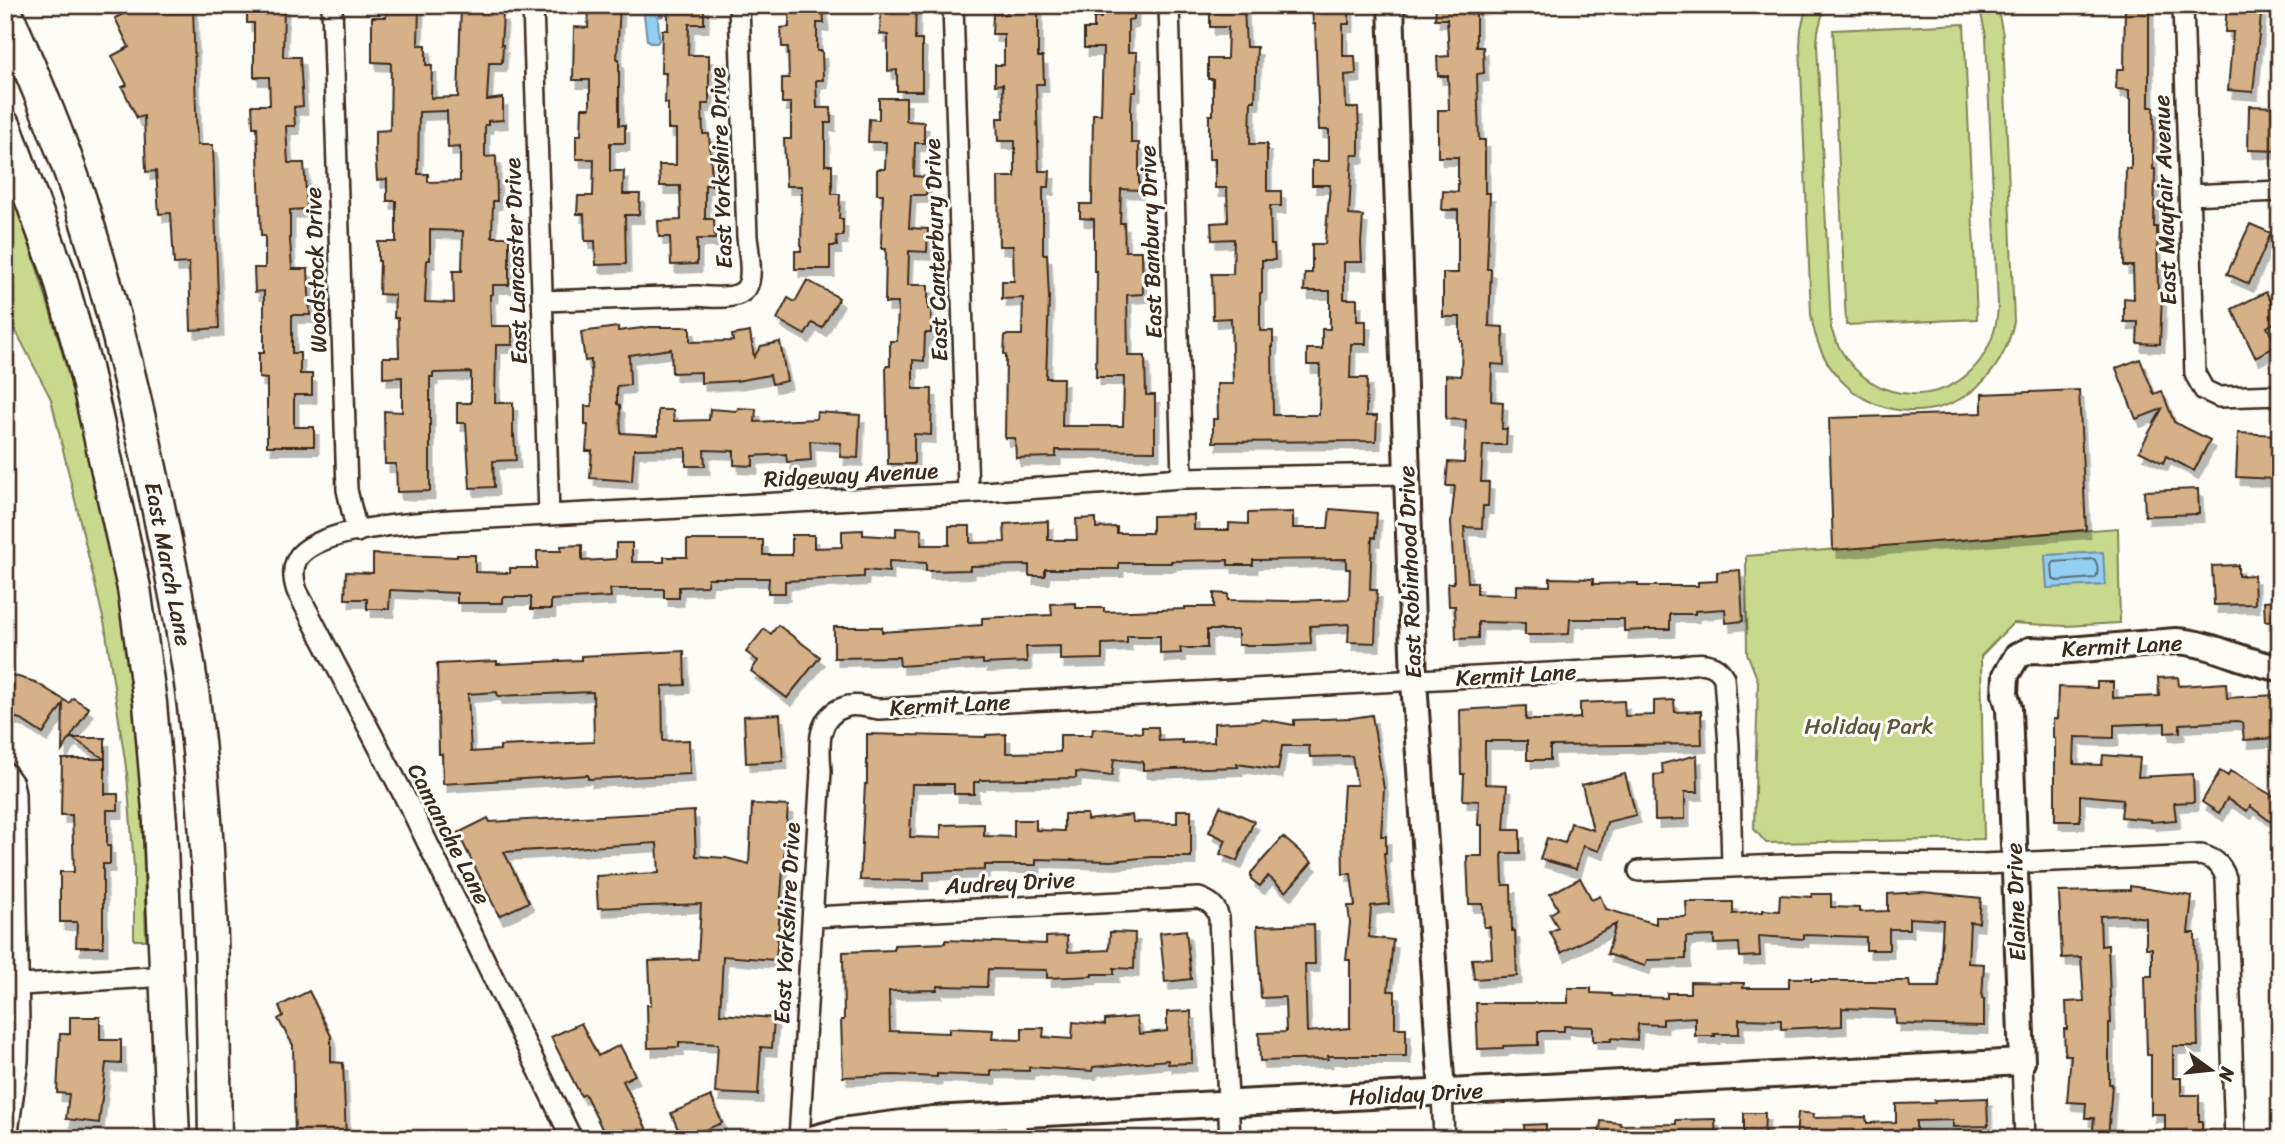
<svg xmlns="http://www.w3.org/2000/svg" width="2285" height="1144" font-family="Sriracha,sans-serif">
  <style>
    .green { fill: #c8d98d; stroke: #828256; stroke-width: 2 }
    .water { fill: #93cff3; stroke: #708d9e; stroke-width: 2 }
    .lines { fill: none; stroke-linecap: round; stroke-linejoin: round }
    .shore { stroke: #5e6c73; stroke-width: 2 }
    .building { fill: #d6b188; stroke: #3b2a1e; stroke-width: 2; fill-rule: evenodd; filter: url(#shadow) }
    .minor-casing { stroke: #3b2a1e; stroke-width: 24 }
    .tertiary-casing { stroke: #3b2a1e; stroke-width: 30 }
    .primary-casing { stroke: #3b2a1e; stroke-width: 37 }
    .minor { stroke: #fdfcf7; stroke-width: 19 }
    .tertiary { stroke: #fdfcf7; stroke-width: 24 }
    .primary { stroke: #fdfcf7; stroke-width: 32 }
    .labels { text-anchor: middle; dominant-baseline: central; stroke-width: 6; stroke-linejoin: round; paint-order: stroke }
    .street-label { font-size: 23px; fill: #3b2a1e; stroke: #fdfcf7 }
    .park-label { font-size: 23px; fill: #5e563a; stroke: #fdfcf7 }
  </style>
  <defs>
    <filter id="shadow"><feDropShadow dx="4.5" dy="8" stdDeviation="0" flood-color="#0004"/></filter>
  </defs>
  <rect width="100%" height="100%" fill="#fdfcf7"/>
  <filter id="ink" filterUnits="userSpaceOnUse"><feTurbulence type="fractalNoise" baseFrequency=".0143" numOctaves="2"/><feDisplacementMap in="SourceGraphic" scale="14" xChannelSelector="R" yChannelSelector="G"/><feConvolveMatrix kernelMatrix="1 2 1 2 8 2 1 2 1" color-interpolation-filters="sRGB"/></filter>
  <g filter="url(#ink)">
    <path class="green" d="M1807 5H1825L1818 31 1817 44 1831 328C1864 428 1994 410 1998 305L1986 36 1979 5H1997L2003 35 2014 322C1987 445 1828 439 1811 314L1800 45 1801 29Z
      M1964 24 1977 319 1846 325 1833 30Z
      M5 173C64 339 108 511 132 686 143 770 143 856 146 940H134V867L127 774 105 626 51 399 5 310Z
      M2118 528 2120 623 2065 626 2013 623 1981 656 1984 839 1766 843 1754 829 1758 681 1747 653 1746 556Z"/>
    <path class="water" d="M662 11 663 16 658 17 659 40 657 43H650L649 40H647L644 14 646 12Z
      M2103 552 2105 585 2047 588 2045 555Z"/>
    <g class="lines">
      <path class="shore" d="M2094 559C2098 563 2099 574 2095 578L2057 581 2053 579 2052 565 2054 562Z"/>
    </g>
    <path class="building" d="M141 5H193L197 145H213L219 328 191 330 189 263 174 264 171 213 159 214 156 171 146 172 144 116 137 118 122 87 127 85 112 56 129 47 115 18Z
      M247 5H284L283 57H300L303 106 294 107 295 126H286L288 163H304L307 209 290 210V240L292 269H308L310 315H292V353H300V374H312V395H294V427H314V446H267V379L259 378V353H264V291L255 292 254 268H265V236H261L257 127H253L252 105H270L269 77H254V23H247Z
      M387 5H419L418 45H426V65H432L431 98 458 97 461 5H496V13L503 14 501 45H503L502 63H489L487 100 503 98V120L488 121V125H485V157L496 156 497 201H493L492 237H509V285H493V294L490 295 491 326H512V345H496L495 403H513V436L514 435 516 460 493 461 494 487 470 488 466 423H457V403H471V372L433 373V377H430V491L397 492 396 464H385L384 411 402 412V377L383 378V357H399L398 318H394L395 295 379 294 380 261H378V242H396V201H387V179L377 180 375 147V131L390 130 391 63 372 62V17H386ZM447 111 448 148 460 147V181L428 182V174H418L419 112ZM430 230 463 231 462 271H453L454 303 425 302 427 260H430Z
      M589 5H620L617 59H619V125H625V143H610V171H624L623 194H640L639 215H625L626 264 596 265 595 241H585L584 214H577L578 196H593L594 159H576V135H581L582 108H590V80H573L574 27 588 28Z
      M668 5H704V24H689L688 55H709V104H702L703 134H709L711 164 712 185H705V219H714L715 239H697V264L671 265 670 237H659L658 221 681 220 680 186H660L659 165H676V129H668V103H665L666 73H661L662 30H668Z
      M789 5H823L824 23H817V51H822L823 80H816L817 108H831V123H825V165H832V194H840L839 219H843V236H836L837 246H830V269H795V251H801L802 186H786L784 139H791V103H782V78H789L788 47H782L781 28 789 27Z
      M881 5H916L915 40H922V91H897V70L888 71V35L880 34Z
      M1007 5H1038V57H1043L1044 84H1036L1039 171H1050L1049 187H1043V254H1047L1049 298 1046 378H1063L1062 426H1123L1124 377H1096L1097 271H1094V219L1080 218V204H1092L1093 114H1101L1103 48H1084V29H1094V18H1101V5H1134V19L1128 20V52H1137L1136 92H1132L1131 108V143H1139V190L1121 189 1120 223H1124L1125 251H1142L1143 294 1127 295 1128 356H1145L1146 395H1155V451L1056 450V457L1016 458 1015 438H1005L1006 355 1004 354 1005 335H1022L1023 298 1002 299V281H1014L1013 246H999L998 177H1015V141H998L997 118H1004L1003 84 995 85V65H1004V34H992L993 14H1007Z
      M1210 5H1235V8L1244 7 1246 47H1257L1255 101H1251L1250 144H1267V191H1281V206H1270L1271 245H1274L1275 260H1262V293H1260V331H1273V347H1272L1273 415H1319L1320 365H1307V349H1322V329H1330V291H1304L1305 273H1312V244H1325L1330 185H1312V161H1329V130H1319L1315 24H1313L1312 5H1349V24H1343V56H1355L1356 74 1345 75 1346 108H1358L1359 129V155H1352L1349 215 1363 216 1361 244 1362 262H1344V299H1357V321H1366V344H1351L1350 378H1367L1366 416H1377L1376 441 1213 442V419H1218L1217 384H1233L1231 318 1213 319 1212 274H1233L1234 239 1212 240 1211 223 1228 222 1227 188H1215V159H1209V115H1213V79H1208V59H1227L1228 27H1210Z
      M1436 5H1476V47H1483L1484 73 1477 74 1479 140H1485V193H1490L1487 269H1491L1489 326 1503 327 1504 365 1492 364 1491 401 1503 402 1502 429H1507L1506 445H1483L1481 482H1489L1488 506H1483L1482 528 1464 527 1468 582H1477V594L1517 595V585L1550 586V578L1593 579V584L1638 583V586H1698V582L1717 581V572L1740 570 1743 621 1726 623 1725 609 1695 611V614H1670V629H1645V630L1624 631V619H1570L1569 634 1545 635H1525V623L1478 622V638L1456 639 1455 606H1449L1448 583H1454L1451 522 1455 486H1446L1448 462 1464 463 1466 420 1446 419V375L1461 376 1462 341H1460V317H1443V273H1458V210H1442L1443 191 1458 192V157H1438V110H1449L1448 76H1438L1437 57 1449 56 1447 19H1435Z
      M2125 5H2149V107H2154L2153 169H2155L2154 227H2157L2158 293H2162L2160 344 2137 343 2138 322H2124V298L2134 299 2133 266H2124L2126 168 2131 169V99H2129V90L2116 89 2117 69H2124Z
      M2227 5H2262L2253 92 2228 90 2233 32H2225Z
      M879 98H906V121L924 122V143H915L914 176 926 177V195H911L909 228 928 229 927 252 909 251 908 285H928V309H931V333H925L924 361 913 360V389H932L931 435 914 434V464H888L886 366H890V341H897L898 303H885L886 249H882V244H881L883 194H877V169H885L886 142H868L869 119 879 120Z
      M2249 106 2280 107V151L2248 150Z
      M2250 224 2271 233 2249 284 2227 274Z
      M807 280 839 298 822 328 812 323 805 335 777 319 788 298 795 302Z
      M2266 292 2280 319 2267 327 2277 346 2255 357 2232 309Z
      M618 327V331L650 327H690V342L733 341 732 335 750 332 754 357 761 346 780 342 787 381 772 384 770 375 736 381 701 383V372L672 373 671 349 629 355 630 385 617 386V404L620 405 621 433 658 435V410H673L674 421 709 420 710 409 737 411 738 408 756 409 755 422 816 419 817 412 860 415 858 458 840 457 841 443 810 441 811 460 787 462 786 454 753 456V466L734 465V451L704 450 705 466H686V448L634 449 632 481 590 478 592 451H586L588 425H585V406H592L591 360 585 361 581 332Z
      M2140 359 2154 394 2162 391 2174 422 2210 440 2194 471 2166 456 2163 463 2139 451 2162 409 2136 419 2116 368Z
      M2079 390 2086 530 1833 550 1829 418 1982 413V394Z
      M2238 433 2277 435 2274 479 2236 477Z
      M2198 489 2199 514 2145 516 2144 491Z
      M1330 509 1377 513 1375 538 1372 537 1370 590H1377L1375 643 1348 642 1349 624 1310 626 1311 643 1276 645H1238V630H1207V648H1180L1181 653 1160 654V636H1127V643L1102 644V659L1060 660V646L1026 647 1027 662 983 664V660L900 666 899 657 834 658V627H882V632L982 625V618L1052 615 1051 604 1076 603V608H1104V612L1185 609V607H1214V593L1228 594V600L1290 601 1349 599 1350 569H1346V559L1253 560V565H1228V560L1171 561V563H1119V569H1045V576H1029V565L970 566V570L926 571V563L889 561V572L864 570V577L785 581V593H768L769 578H708L707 586 679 587V598H664V589H610L611 597 551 600V609H531V597H503V603H457V593L390 590 389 609H367V599H345L346 572 373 573V554L457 557V555H475V572L510 573V568H537V551H561V546L582 545V561L616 559V543H632V562H664V557H687V540H763V555H792V535H814V548L842 547V531L863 530V535L896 537V528L922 529 921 545H949V526H970V543L1005 542 1004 524 1048 521V540H1077L1076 519 1096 518V528L1117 527V533H1152V516L1194 515V530H1229V523L1248 524V513L1293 512V528H1328Z
      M2238 565V576L2254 575 2255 604 2214 605 2212 566Z
      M2280 600V620L2265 621 2264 601Z
      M778 625 820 657 787 698 751 671 758 661 746 652 764 629 771 634Z
      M684 651 685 685 662 686 663 741 689 740 690 774 588 779V775L443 784 442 754H439L437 664 497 661V664L581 660V656ZM497 692 498 696 593 692 594 742 500 746V750L471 752 468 694Z
      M5 673 35 682 69 703 73 698 89 708 62 751 63 704 43 734 20 719 9 716 13 701 5 699Z
      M2178 677 2179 686 2226 683 2227 698 2275 695 2278 738 2244 740 2242 722 2237 721 2180 724V732L2165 733V723L2114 725V738L2075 737 2074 764 2102 765 2103 755 2140 758 2138 777 2193 774 2194 802 2174 803 2176 820 2151 822V820L2121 817 2123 799 2080 795V821H2055V739L2053 738V719H2057L2058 687 2097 688V682H2113V698L2159 696 2158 678Z
      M1674 700 1675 712 1701 711 1702 744 1550 746V760H1527V741H1485V784L1507 785 1504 830H1520V853H1502L1503 885H1511L1512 931H1515L1517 976 1474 979 1472 959 1492 958 1490 927H1484L1483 904H1469L1467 856H1482V825H1478L1479 801 1463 800 1464 774H1461L1460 710 1526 706V720H1555L1580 718V703L1624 701 1625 716 1654 715V701Z
      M780 714 783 761 746 763 744 716Z
      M1372 715 1384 789 1381 836H1386V853H1384L1389 904 1371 906 1369 937 1393 940 1388 991H1395V1028H1406V1056H1328V1059L1260 1061 1259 1033 1286 1032 1285 997 1261 998 1257 926 1314 924 1315 964H1305L1307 1032 1350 1028V960H1346L1350 923 1348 906H1355L1351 874H1343L1342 817 1344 785H1357L1352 756 1310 757 1309 746H1282L1278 770 1237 764 1238 767 1143 770V762L1114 759 1112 776 1076 772V778L980 780V782H974V794H954V784H912L910 837 941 838V825L984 824V836L1014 837V820H1036V830L1064 831V814H1087V820L1132 815 1133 822 1177 823V810H1191V857H1151L1111 861 1036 859V865H985V870L924 872V881L860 880 865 784H867V734L986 737V735L1006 734V753L1060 752V735H1092L1093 728 1142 733V727H1158L1159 741 1182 740V743L1214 742V723L1260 721 1261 719 1294 725V720L1352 718Z
      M72 738H105V759Z
      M1697 755 1698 792H1685V819L1655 820 1654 775 1663 774 1662 764Z
      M62 759H105V794H118V810H107V846H110V864H103V947H76L77 922H60V872H74L72 815H61Z
      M2220 771 2228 776 2230 771 2280 800V829L2250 806 2247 811 2227 799 2219 813 2202 802Z
      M1625 774 1636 815 1607 822 1599 851 1583 846 1576 869 1540 859 1547 838 1565 843 1571 823 1593 830 1582 785Z
      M752 804 788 806 776 960 723 956 720 1014 774 1018 772 1048 761 1047 758 1095 715 1093 718 1044 679 1042V1047L648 1048 647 1005H651L649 961 698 959 701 904 598 908 596 876 659 873 657 843 504 852 529 902 499 916 458 833 488 818 490 822 694 811 696 856 726 858 749 864Z
      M1220 806 1254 821 1237 861 1220 854 1226 840 1209 832Z
      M1283 837 1312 862 1286 892 1268 876 1260 886 1251 879V873Z
      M1580 878 1592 900 1600 896 1606 909 1656 924V917H1687L1686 902H1733V914L1763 912V910L1779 911 1780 895 1812 897V894H1831V907L1859 908V912L1888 911V894L1923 892 1981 898 1979 923 1970 922 1968 963 1984 964 1982 999H1984V1026L1896 1024 1895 1010 1842 1008V1026L1781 1029V1020L1739 1019V1034H1714L1715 1036H1695V1017L1663 1019V1025L1638 1024 1637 1040 1611 1038V1041H1593V1027L1564 1026V1031H1538V1045L1503 1046V1048L1478 1049 1476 1003H1568V988H1591V993L1612 994V996L1667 998V993H1690V982L1744 983 1743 988H1789V978H1811V981H1909L1910 987H1939L1943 920 1909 918V929H1889V950H1866V937L1804 935V939L1759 936 1760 956 1740 957 1739 943 1714 944V936L1686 937V959L1647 960 1645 966 1607 954 1616 924 1561 953 1550 932 1558 928 1550 914 1558 909 1550 894Z
      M2130 886 2192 896 2188 933H2195L2198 1046H2173V1078H2181V1095H2199V1121H2202V1139H2165V1114H2151V1055H2147L2145 976H2152V948H2146V918L2123 915 2100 916 2101 946 2108 945 2111 1023H2109V1084H2112L2108 1139H2092L2094 1118H2085L2086 1103 2067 1102 2071 1055H2065L2064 1029H2067L2066 1002 2084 1001 2081 957 2062 958 2059 892 2130 890Z
      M1186 930 1191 979 1165 982 1160 933Z
      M1110 932 1135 933 1134 969 1114 968V974H1092V976L1047 978V970L988 969 987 987 937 986V990L889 991 890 1031 949 1033V1028L993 1030 992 1039 1022 1040V1028H1044L1043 1037 1072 1039 1073 1022 1105 1025V1020L1137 1017 1139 1034 1167 1031V1012L1191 1011 1192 1063 1168 1064V1060L1093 1067 1092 1071 1029 1067V1071L991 1070V1076L937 1074V1077L894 1075 843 1077 841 1020H844L843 952 894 950V945L945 943V940L1046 944V937L1067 936 1068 952 1109 950Z
      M309 991 331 1036V1062L343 1063 346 1139H295L293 1045 278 1019 283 1016 279 1006Z
      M70 1017H100V1040H121V1064L106 1063 99 1123 66 1119 69 1094 57 1093 60 1034H70Z
      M581 1023 598 1056 620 1045 635 1075 623 1081 648 1132 645 1134 647 1139H607L585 1094 581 1096 551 1037Z
      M711 1096 722 1123 682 1139 671 1113Z
      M1987 1098 1988 1126 1953 1127V1120L1916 1121V1139H1796L1798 1112 1814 1114 1813 1118 1866 1117 1867 1123 1896 1122V1104L1935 1103 1934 1100Z
      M1744 1113H1765L1764 1139H1744Z
      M1715 1119 1716 1139H1599L1601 1121 1620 1123V1125L1676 1124V1120Z
      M1546 1124V1139H1525L1524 1125Z"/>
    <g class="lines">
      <g class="minor-casing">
        <path id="minor" d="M332 5 347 490 357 532
          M533 5 549 515
          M953 5 968 493
          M1169 5 1182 478
          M2183 5 2195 374 2204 390 2219 397 2280 395
          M2189 195 2280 191
          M542 301 697 296C755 302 754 288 747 237L739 5
          M5 772 13 783 15 794 19 1024 18 1061 7 1139
          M1639 871 1732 867
          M813 917 1199 898C1210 902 1216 906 1219 918L1230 1139
          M5 986 167 976
          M2022 1062 2025 1139
          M1442 1093 1444 1139
          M1015 1115 1017 1139
          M572 1139 412 811 297 591C293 579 291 566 300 555 326 527 414 523 450 520L968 493 1182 478 1405 474
          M799 1139 821 771C819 747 816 716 845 707 854 703 869 708 879 709L1679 666C1696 663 1715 659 1724 678L1729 745 1732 867 1836 863 1982 864 2201 855C2215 859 2221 864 2226 878L2235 1139"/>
      </g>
      <g class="tertiary-casing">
        <path id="tertiary" d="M1391 5 1414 681 1442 1093
          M811 1139 841 1131 933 1119 2022 1062 2009 708 2005 694 2006 675 2017 656 2030 650 2058 651 2176 641C2213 643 2244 663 2280 668"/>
      </g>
      <g class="primary-casing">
        <path id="primary" d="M5 11C32 73 59 135 80 200 114 307 140 416 162 526 175 589 188 652 195 715 212 855 213 998 215 1139
          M5 127 59 274 84 363 134 588 150 703 160 822 173 1139"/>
      </g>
      <use href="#minor" class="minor"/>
      <use href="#tertiary" class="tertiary"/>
      <use href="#primary" class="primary"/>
    </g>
  </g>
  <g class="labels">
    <g class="street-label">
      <text transform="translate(721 168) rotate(-92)">East Yorkshire Drive</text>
      <text transform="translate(2165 200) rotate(-92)">East Mayfair Avenue</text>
      <text transform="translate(1151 242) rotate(-92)">East Banbury Drive</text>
      <text transform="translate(936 250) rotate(-92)">East Canterbury Drive</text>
      <text transform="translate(516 261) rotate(-92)">East Lancaster Drive</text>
      <text transform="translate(316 270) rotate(-92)">Woodstock Drive</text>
      <text transform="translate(851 475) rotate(-3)">Ridgeway Avenue</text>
      <text transform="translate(168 564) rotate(79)">East March Lane</text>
      <text transform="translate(1410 572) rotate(-92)">East Robinhood Drive</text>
      <text transform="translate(2122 646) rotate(-3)">Kermit Lane</text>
      <text transform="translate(1516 675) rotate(-3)">Kermit Lane</text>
      <text transform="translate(950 705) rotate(-3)">Kermit Lane</text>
      <text transform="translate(449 834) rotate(63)">Camanche Lane</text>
      <text transform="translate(1010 883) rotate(-3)">Audrey Drive</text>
      <text transform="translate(2016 902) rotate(-92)">Elaine Drive</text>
      <text transform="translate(787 923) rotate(-87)">East Yorkshire Drive</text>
      <text transform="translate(1416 1094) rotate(-3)">Holiday Drive</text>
    </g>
    <g class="park-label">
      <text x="1869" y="726">Holiday Park</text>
    </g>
  </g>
  <rect width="2285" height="1144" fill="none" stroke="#fdfcf7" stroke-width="28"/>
  <rect x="14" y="14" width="2257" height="1116" fill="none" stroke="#3b2a1e" stroke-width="2.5" filter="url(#ink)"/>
  <g transform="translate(2211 1070) rotate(105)" stroke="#fdfcf7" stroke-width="5" paint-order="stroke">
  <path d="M0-5L12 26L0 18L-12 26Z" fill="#3b2a1e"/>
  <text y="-10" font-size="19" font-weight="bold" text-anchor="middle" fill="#3b2a1e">N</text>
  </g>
</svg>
